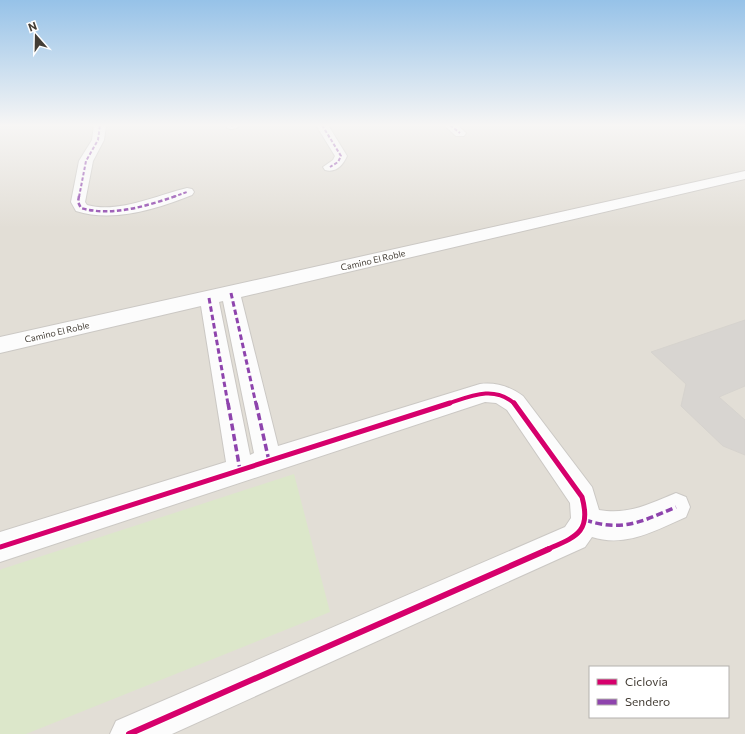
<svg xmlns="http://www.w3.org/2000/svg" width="745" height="734" font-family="Commissioner,sans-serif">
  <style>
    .residential { fill: #e2ded6; fill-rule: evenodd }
    .green { fill: #dce7ca }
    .building { fill: #d8d5d1; stroke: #d6d3ce }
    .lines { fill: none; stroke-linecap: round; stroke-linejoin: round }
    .minor-casing { stroke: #cbc8c4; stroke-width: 2 }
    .minor { fill: #fcfcfc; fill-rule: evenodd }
    .quiet-far3 { stroke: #8e44ad; stroke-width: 2; stroke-dasharray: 3.5 2; stroke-linecap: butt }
    .quiet-far2 { stroke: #8e44ad; stroke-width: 2.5; stroke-dasharray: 4.5 2.5; stroke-linecap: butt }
    .quiet-far1 { stroke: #8e44ad; stroke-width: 3; stroke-dasharray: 5.5 3; stroke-linecap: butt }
    .quiet { stroke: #8e44ad; stroke-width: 3.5; stroke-dasharray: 7 3.5; stroke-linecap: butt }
    .cycleway-far2-casing { stroke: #fff; stroke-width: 6 }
    .cycleway-far1-casing { stroke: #fff; stroke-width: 8 }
    .cycleway-casing { stroke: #fff; stroke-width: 8 }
    .cycleway-far2 { stroke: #d6006c; stroke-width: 4 }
    .cycleway-far1 { stroke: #d6006c; stroke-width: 5 }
    .cycleway { stroke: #d6006c; stroke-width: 6 }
    .labels { text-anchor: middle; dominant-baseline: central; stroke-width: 3; stroke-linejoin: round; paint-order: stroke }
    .far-street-label { font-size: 9px; fill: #433d35; stroke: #fff }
  </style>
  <rect width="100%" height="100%" fill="#eeece8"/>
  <path class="residential" d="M0 125H745V734H0ZM590 667H728V717H590Z"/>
  <path class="green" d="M294 474 330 612 26 734H0V570L2 569Z"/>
  <path class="building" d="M745 320V386L719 397 745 420V455L723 446 681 406 686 384 651 352Z"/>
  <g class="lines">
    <g class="minor-casing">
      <path id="minor" d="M94 125H106L104 140 93 161 85 202 87 205C118 214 157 195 187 188L192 189 194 192 192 195C157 209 113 223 76 211L71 202 79 161 92 140Z
        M226 125H240C237 129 232 130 227 128Z
        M316 125H328L347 156C343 165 336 173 325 170L323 167 333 160 335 156Z
        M444 125H457L466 133 464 136H456Z
        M745 171V179L241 297 278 446 480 384C496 382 511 387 523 396L592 487 599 510C629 515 649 504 676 493L686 497 690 507 686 517C656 530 626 548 592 537L585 547 172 734H110L116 721 565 527 571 518 570 503 507 410 496 403 485 402 0 562V532L226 462 201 306 0 353V337ZM223 301 254 453 250 455 219 302Z"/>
    </g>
    <use href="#minor" class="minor"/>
    <path class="quiet-far3" d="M322 125 341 156 338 162 330 167
      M450 125 460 133
      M231 126 234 125
      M79 197 86 161 98 140 100 125
      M173 197 187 192"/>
    <path class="quiet-far2" d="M79 196 78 202 81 208C111 217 147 206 176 196"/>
    <path class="quiet-far1" d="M231 293 256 404
      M209 298 228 404"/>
    <path class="quiet" d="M228 403 240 470
      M256 403 269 461
      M585 520C623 532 641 522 676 507"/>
    <g class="cycleway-far2-casing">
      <path id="cycleway-far2" d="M447 404C471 396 494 385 515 404"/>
    </g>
    <g class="cycleway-far1-casing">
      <path id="cycleway-far1" d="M514 403 582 497C592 533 575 537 546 550
        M0 547 450 403"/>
    </g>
    <g class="cycleway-casing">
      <path id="cycleway" d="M129 734 549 549"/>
    </g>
    <use href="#cycleway-far2" class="cycleway-far2"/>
    <use href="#cycleway-far1" class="cycleway-far1"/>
    <use href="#cycleway" class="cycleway"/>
  </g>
  <linearGradient id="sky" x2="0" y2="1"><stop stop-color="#96c2e8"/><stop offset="0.55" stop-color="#f7f6f5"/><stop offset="1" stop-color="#f7f6f5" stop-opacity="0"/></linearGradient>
  <rect width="745" height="228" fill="url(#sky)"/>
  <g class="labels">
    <g class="far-street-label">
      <text transform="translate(373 260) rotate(-13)">Camino El Roble</text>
      <text transform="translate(57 332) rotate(-13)">Camino El Roble</text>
    </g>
  </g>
  <rect x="589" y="666" width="140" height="52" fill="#ffffff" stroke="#b4b1ae"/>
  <rect x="597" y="679" width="20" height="6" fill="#d6006c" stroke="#b4b1ae"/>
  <text x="625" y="686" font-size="12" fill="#433d35">Ciclovía</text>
  <rect x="597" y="699" width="20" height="6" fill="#8e44ad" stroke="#b4b1ae"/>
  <text x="625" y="706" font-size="12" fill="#433d35">Sendero</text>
  <g transform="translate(36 36) rotate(340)" stroke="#ffffff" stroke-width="3" paint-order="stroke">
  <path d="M0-3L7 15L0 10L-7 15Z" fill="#433d35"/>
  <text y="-6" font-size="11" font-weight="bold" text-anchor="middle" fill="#433d35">N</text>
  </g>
</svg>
